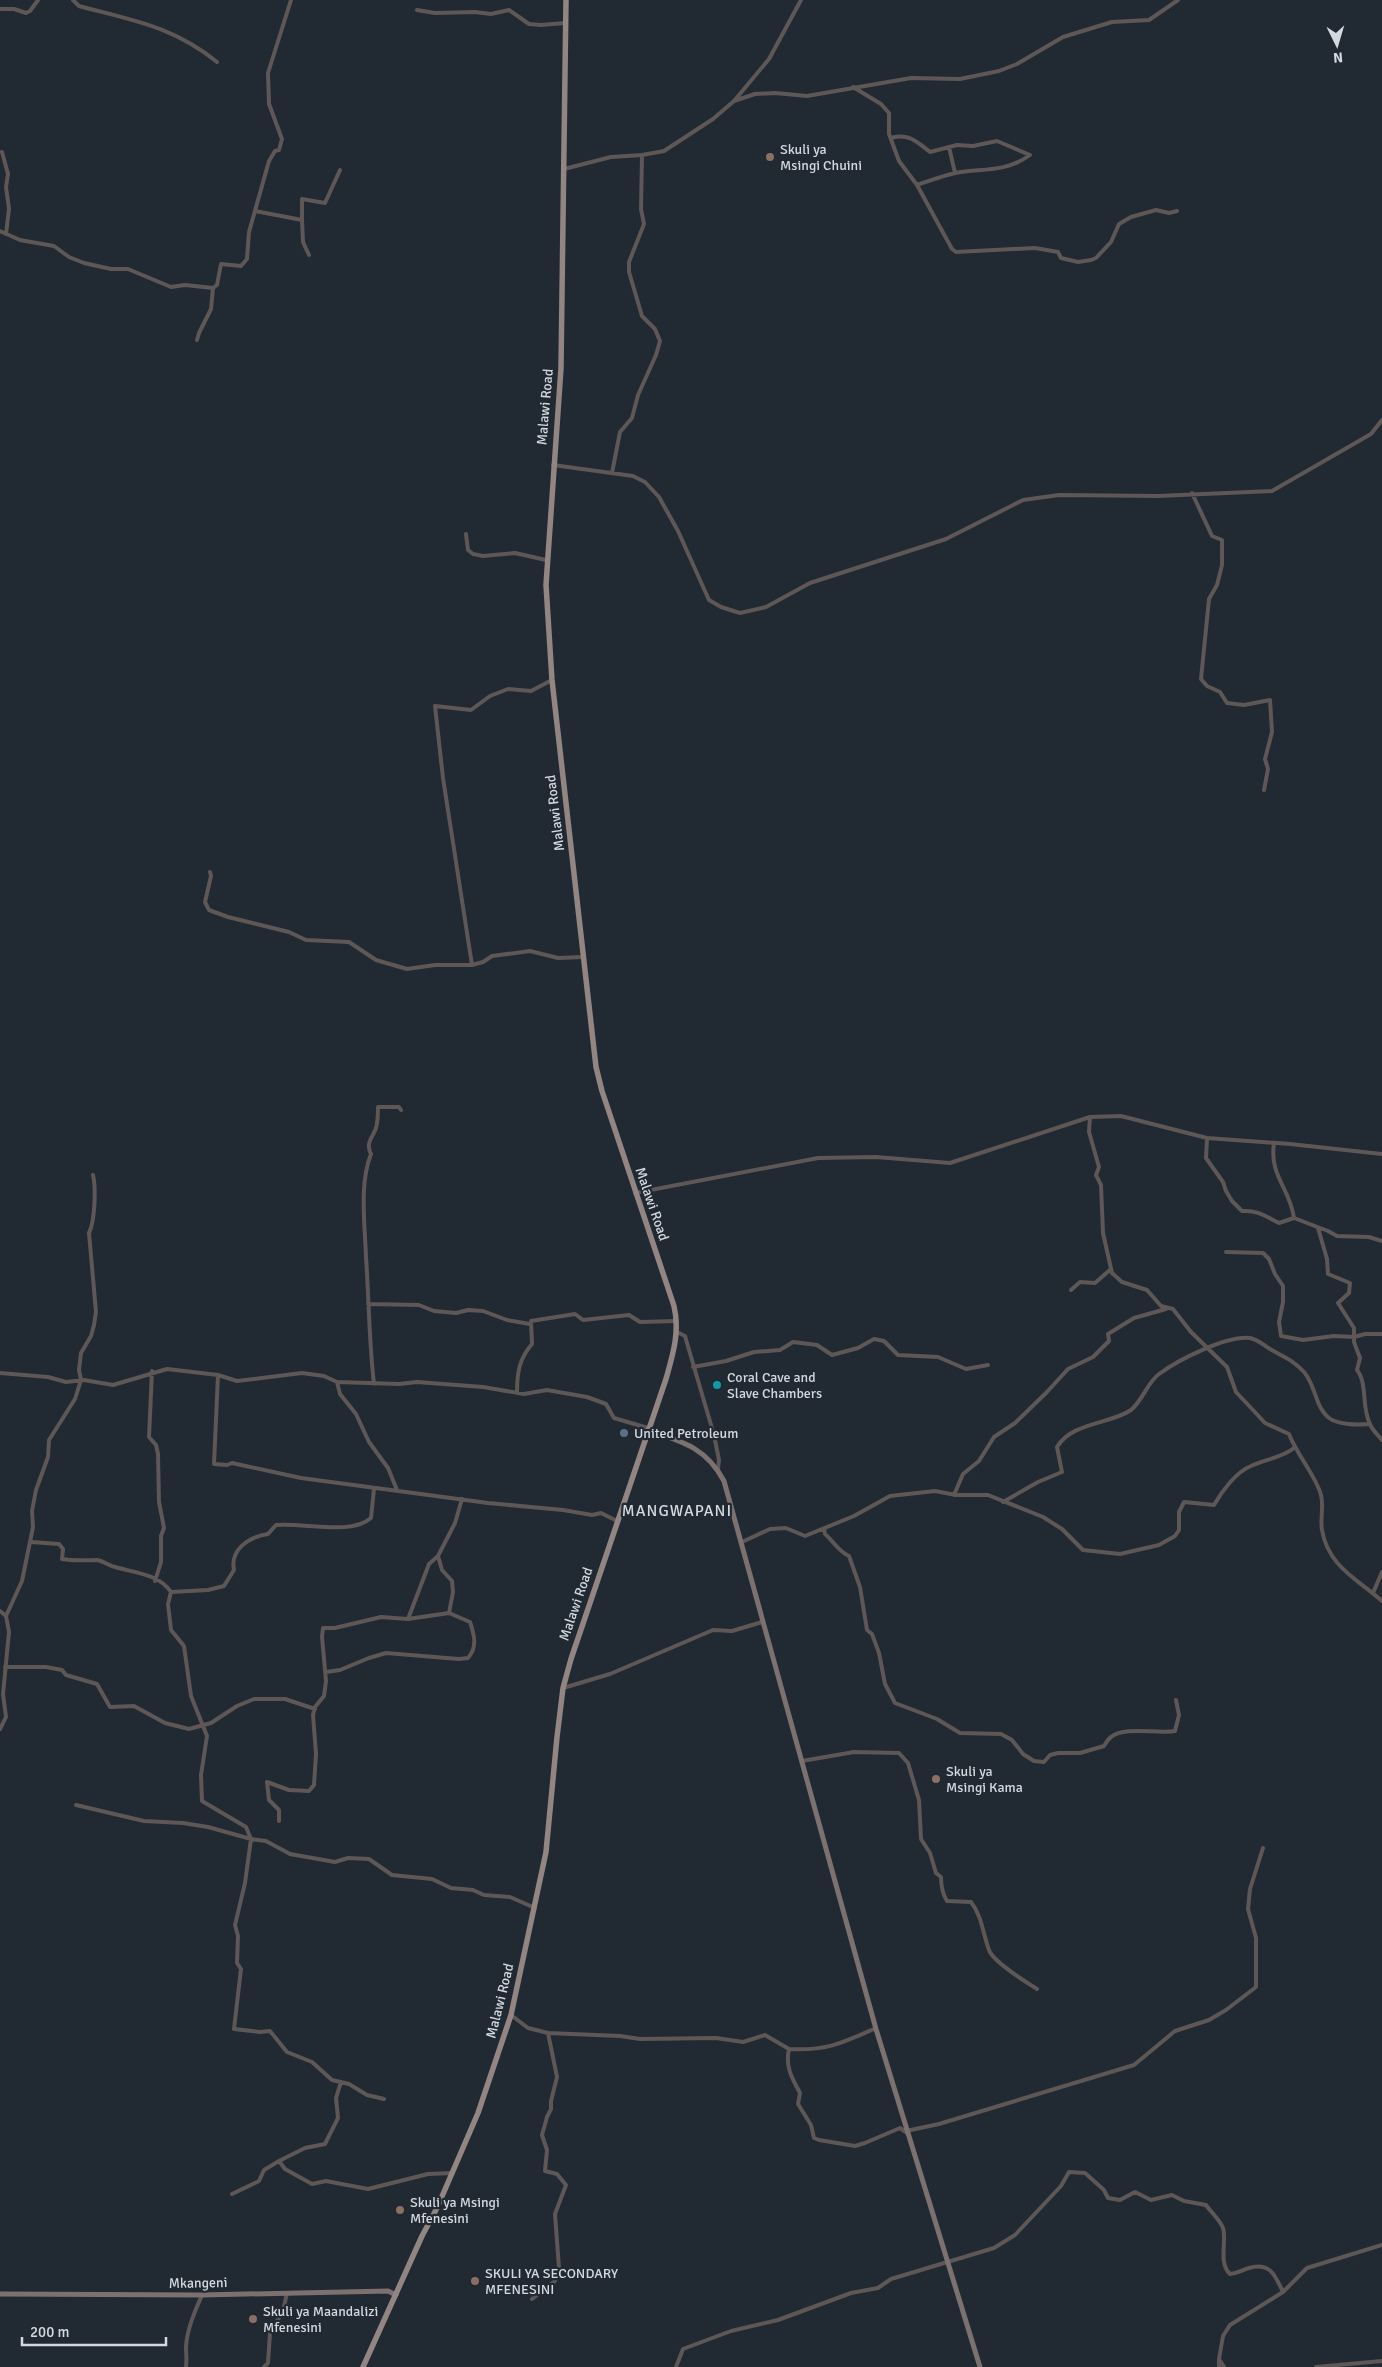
<svg xmlns="http://www.w3.org/2000/svg" width="1382" height="2367" font-family="Signika,sans-serif">
  <style>
    .lines { fill: none; stroke-linecap: round; stroke-linejoin: round }
    .street { stroke: #5e5756; stroke-width: 4 }
    .secondary { stroke: #7c716f; stroke-width: 5 }
    .primary { stroke: #938582; stroke-width: 5.5 }
    .education-dot { fill: #8d6e63; stroke: #212933; stroke-width: 2 }
    .culture-dot { fill: #0f9aa8; stroke: #212933; stroke-width: 2 }
    .service-dot { fill: #5c6f8a; stroke: #212933; stroke-width: 2 }
    .labels { text-anchor: middle; dominant-baseline: central; stroke-width: 4.5; stroke-linejoin: round; paint-order: stroke }
    .poi-label { font-size: 14px; fill: #d3d9df; stroke: #212933; text-anchor: start }
    .street-label { font-size: 14px; fill: #d3d9df; stroke: #212933 }
    .quarter-label { font-size: 16px; letter-spacing: 1px; fill: #d3d9df; stroke: #212933 }
  </style>
  <rect width="100%" height="100%" fill="#212933"/>
  <g class="lines">
    <path class="street" d="M73 0 79 6C131 20 173 26 217 62
      M0 9H14L26 13 30 11 38 0
      M417 10 435 13 475 12 491 14 509 10 529 24 541 25 565 23
      M853 87 881 104 889 113V134L899 161 917 185 952 249 956 252 1035 248 1058 252 1061 258 1078 262 1091 260 1096 258 1111 242 1119 224 1131 217 1156 210 1169 213 1177 211
      M734 101 755 94 775 93 807 96 911 78 960 79 999 71 1017 64 1063 37 1112 22 1149 20 1178 0
      M891 138C910 133 917 142 930 152L957 145 973 146 997 141 1030 155C1005 173 983 168 955 173 942 176 929 181 917 185
      M949 147 955 173
      M2 152 8 174 6 187 9 209 6 234
      M564 169 611 157 642 155 664 151 713 119 734 101 769 59 801 0
      M255 211 302 220 303 242 309 255
      M302 220V199L325 203 340 170
      M0 231 20 240 54 246 69 257 84 263 111 269H128L171 287 185 285 213 288
      M197 340 199 333 211 309 213 288 217 285 221 264 241 266 247 259 249 232 269 161 275 151 279 150 282 139 269 104 268 73 291 0
      M553 465 633 476 645 482 659 497 678 531 709 600 721 607 740 613 766 607 810 583 946 539 1023 500 1059 495 1158 496 1272 491 1371 434 1382 420
      M612 473 620 432 632 418 638 395 656 355 660 341 655 329 642 316 629 272V262L644 224 641 209 642 155
      M1192 493 1212 536 1222 540V565L1217 585 1209 599 1201 679 1207 686 1220 692 1227 703 1244 705 1270 700 1272 732 1265 759 1268 769 1264 790
      M466 534 468 550 473 554 483 556 515 553 546 560
      M210 872 211 876 205 902 209 910 228 917 289 932 306 940 349 942 376 960 407 969 435 965H472L483 962 492 956 530 951 558 958 583 957
      M472 965 443 778 435 706 471 710 490 696 508 689 531 691 552 680
      M1090 1117 1089 1132 1099 1167 1096 1175 1101 1185 1103 1233 1112 1273 1122 1282 1147 1290 1161 1306 1173 1309 1191 1332 1227 1367 1236 1392 1252 1409 1265 1423 1289 1434C1297 1455 1316 1476 1321 1495 1324 1506 1320 1519 1322 1530 1328 1566 1357 1579 1382 1601
      M1207 1138 1206 1158 1223 1182 1226 1191 1232 1201 1242 1211C1258 1210 1265 1216 1279 1223L1294 1218 1328 1231 1337 1236 1369 1237 1382 1241
      M1274 1143C1269 1176 1290 1188 1294 1218
      M635 1193 818 1158 876 1157 950 1163 1090 1117 1121 1116 1207 1138 1290 1144 1382 1154
      M1318 1228 1327 1259 1328 1274 1350 1283 1349 1293 1338 1303 1354 1328V1342L1360 1358 1357 1370C1368 1384 1361 1407 1370 1424 1372 1430 1378 1435 1382 1440
      M1226 1252 1263 1253 1269 1259 1275 1274 1283 1286V1302L1279 1322 1281 1336 1303 1340 1334 1336 1354 1337 1365 1334H1382
      M1071 1290 1080 1282 1095 1283 1111 1269
      M368 1304 419 1305 434 1311 456 1313 468 1310 483 1311 507 1320 530 1324
      M677 1332 685 1336 687 1343 714 1435 719 1460 718 1469
      M693 1367 726 1361 754 1352 780 1350 793 1342 817 1345 832 1355 858 1348 874 1339 884 1341 898 1355 938 1357 966 1369 988 1365
      M152 1371 149 1437 156 1445 158 1454 159 1502 164 1528 161 1536V1562L155 1581
      M0 1373 48 1377 66 1382 84 1380 113 1385 167 1369 218 1375 237 1381 302 1373 324 1376 337 1382 399 1384 417 1382 483 1387 524 1394 547 1390 587 1397 606 1404 614 1418 648 1428
      M218 1375 214 1464 227 1465 232 1463 301 1478 488 1503 563 1510 592 1515 601 1513 617 1521
      M337 1382 340 1394 356 1414 369 1442 388 1468 397 1490
      M374 1384C369 1342 369 1300 366 1257 365 1225 359 1184 371 1154 365 1143 373 1137 376 1128 378 1121 378 1113 378 1107H399L401 1110
      M517 1392C517 1373 519 1359 532 1344L531 1321 575 1314 583 1320 629 1315 640 1322 677 1321
      M954 1495 963 1474 979 1461 994 1437 1015 1423 1047 1392 1068 1369 1093 1357 1109 1341 1108 1334 1134 1318 1166 1309
      M1003 1502 1038 1482 1062 1472 1057 1447C1072 1422 1111 1424 1131 1410 1143 1400 1147 1383 1159 1374 1178 1360 1227 1335 1250 1338 1259 1340 1263 1345 1270 1349 1285 1358 1292 1359 1304 1372 1316 1386 1315 1407 1329 1418 1338 1425 1358 1425 1369 1424
      M824 1529 825 1534C834 1542 838 1551 849 1556L860 1587 867 1630 872 1634 879 1653 885 1684 895 1703 937 1719 960 1733 1001 1734 1012 1740 1023 1754 1034 1761 1044 1762 1050 1755 1058 1753H1080L1104 1746C1106 1743 1108 1739 1111 1737 1125 1726 1157 1734 1175 1731L1179 1715 1176 1700
      M31 1542 59 1544 63 1549 62 1559C74 1561 85 1560 97 1560 104 1561 109 1566 115 1567 135 1573 159 1574 171 1592L208 1590 224 1586 234 1570C230 1550 248 1537 268 1534L276 1525C303 1522 350 1536 371 1518L374 1489
      M742 1542 770 1529 786 1528 805 1536 854 1516 890 1496 935 1491 956 1495H988L1043 1517 1062 1529 1083 1550 1120 1554 1159 1545 1175 1536 1179 1530V1512L1184 1502 1214 1505C1222 1491 1236 1472 1251 1466 1265 1459 1282 1458 1294 1448
      M438 1556 442 1570 452 1581 453 1592 449 1613
      M171 1592 168 1604 171 1630 184 1646 191 1696 207 1736 201 1775 202 1801 246 1827 251 1839 245 1883 235 1925 238 1936 237 1963 241 1969 234 2029 260 2032 270 2031 287 2052 312 2062 332 2080 349 2084 367 2095 384 2099
      M1373 1593 1382 1572
      M0 1611 6 1616
      M408 1619 429 1564 438 1556 455 1523 462 1499
      M5 1667H46L62 1670 66 1675 97 1684 110 1707 134 1706 165 1723 189 1729 211 1723 237 1706 254 1699H285L315 1709
      M563 1688 610 1674 713 1630 732 1631 762 1622
      M0 1729 6 1717 3 1694 9 1632 6 1616 22 1581 33 1527 32 1511 36 1490 48 1457 49 1440 75 1399 81 1380 79 1370 81 1353 91 1336 94 1325 96 1312 89 1233C95 1221 96 1188 93 1175
      M802 1761 854 1752 899 1753 908 1763 919 1800 921 1839 930 1853 936 1873 941 1877C941 1886 942 1893 947 1901L971 1902C982 1916 983 1934 989 1950 993 1962 1026 1982 1037 1989
      M76 1805 144 1821 183 1823 208 1827 251 1839 266 1841 290 1854 335 1862 348 1858 369 1859 392 1875 432 1879 451 1888 473 1890 484 1895 510 1897 535 1908
      M279 1821V1810L269 1800 267 1782 289 1790 309 1791 314 1785 316 1754 313 1715 315 1707 324 1696 326 1681 322 1637 323 1628H335L381 1617 408 1619 449 1613 470 1622C474 1634 478 1647 468 1658L459 1659 386 1653 369 1658 340 1670 326 1672
      M511 2015 528 2028 548 2033 620 2036 640 2039 716 2038 743 2042 765 2035 789 2049
      M876 2028C842 2043 827 2051 789 2049 785 2067 792 2078 800 2093L798 2104 811 2125 814 2138 819 2140 855 2146 865 2143 900 2128 907 2133
      M906 2131 939 2124 1134 2065 1175 2031 1209 2020 1226 2010 1256 1987V1938L1248 1909 1250 1889 1263 1848
      M279 2161 285 2169 312 2184 326 2181 368 2189 428 2174 452 2173
      M232 2194 259 2181 264 2170 279 2161 305 2148 325 2144 338 2118 336 2098 341 2082
      M532 2299 555 2281 559 2268 555 2214 566 2185 557 2174 545 2171 547 2150 542 2135 547 2117 551 2109V2101L557 2077 548 2033
      M186 2367C187 2359 186 2354 186 2347 187 2329 195 2311 202 2295
      M264 2367 268 2363 270 2333 283 2311 287 2293
      M676 2367 683 2349 731 2331 778 2320 851 2293 878 2288 891 2279 994 2248 1015 2235 1061 2186 1069 2172 1085 2173 1104 2190 1108 2198 1120 2200 1135 2192 1151 2200 1172 2195 1184 2201 1206 2205C1211 2212 1220 2220 1223 2228 1227 2240 1218 2263 1230 2274 1238 2273 1242 2270 1249 2268 1270 2262 1275 2275 1283 2292
      M1219 2367V2359
      M1224 2367 1219 2359 1223 2336 1230 2325 1283 2292 1307 2268 1382 2245
      M1316 2367 1382 2361"/>
    <path class="secondary" d="M647 1430C681 1441 706 1447 724 1481L876 2029 980 2367
      M0 2294 202 2295 388 2291 396 2295"/>
    <path class="primary" d="M363 2367 422 2236 437 2208 478 2113 511 2015 546 1852 557 1737 563 1688 571 1659 666 1379C673 1354 680 1332 674 1306L602 1091 596 1067 552 680 546 585 561 368 566 0"/>
  </g>
  <g class="education-dot">
    <circle cx="770" cy="157" r="5"/>
    <circle cx="936" cy="1779" r="5"/>
    <circle cx="400" cy="2210" r="5"/>
    <circle cx="475" cy="2281" r="5"/>
    <circle cx="253" cy="2319" r="5"/>
  </g>
  <circle class="culture-dot" cx="717" cy="1385" r="5"/>
  <circle class="service-dot" cx="624" cy="1433" r="5"/>
  <g class="labels">
    <g class="poi-label">
      <text x="780" y="149">Skuli ya<tspan x="780" dy="16">Msingi Chuini</tspan></text>
      <text x="727" y="1377">Coral Cave and<tspan x="727" dy="16">Slave Chambers</tspan></text>
      <text x="634" y="1433">United Petroleum</text>
      <text x="946" y="1771">Skuli ya<tspan x="946" dy="16">Msingi Kama</tspan></text>
      <text x="410" y="2202">Skuli ya Msingi<tspan x="410" dy="16">Mfenesini</tspan></text>
      <text x="485" y="2273">SKULI YA SECONDARY<tspan x="485" dy="16">MFENESINI</tspan></text>
      <text x="263" y="2311">Skuli ya Maandalizi<tspan x="263" dy="16">Mfenesini</tspan></text>
    </g>
    <g class="street-label">
      <text transform="translate(545 407) rotate(-85)">Malawi Road</text>
      <text transform="translate(555 813) rotate(-97)">Malawi Road</text>
      <text transform="translate(652 1204) rotate(71)">Malawi Road</text>
      <text transform="translate(576 1604) rotate(-71)">Malawi Road</text>
      <text transform="translate(500 2001) rotate(-76)">Malawi Road</text>
      <text transform="translate(198 2283) rotate(-1)">Mkangeni</text>
    </g>
    <g class="quarter-label">
      <text x="677" y="1511">MANGWAPANI</text>
    </g>
  </g>
  <g transform="translate(1337 45) rotate(175)" stroke="#212933" stroke-width="4" paint-order="stroke">
  <path d="M0-4L9 19L0 12L-9 19Z" fill="#d3d9df"/>
  <text y="-8" font-size="14" font-weight="bold" text-anchor="middle" fill="#d3d9df">N</text>
  </g>
  <path d="M22 2337v8h144v-8" fill="none" stroke="#d3d9df" stroke-width="2.5"/>
  <text x="30" y="2337" font-size="15" fill="#d3d9df" stroke="#212933" stroke-width="4" paint-order="stroke">200 m</text>
</svg>
